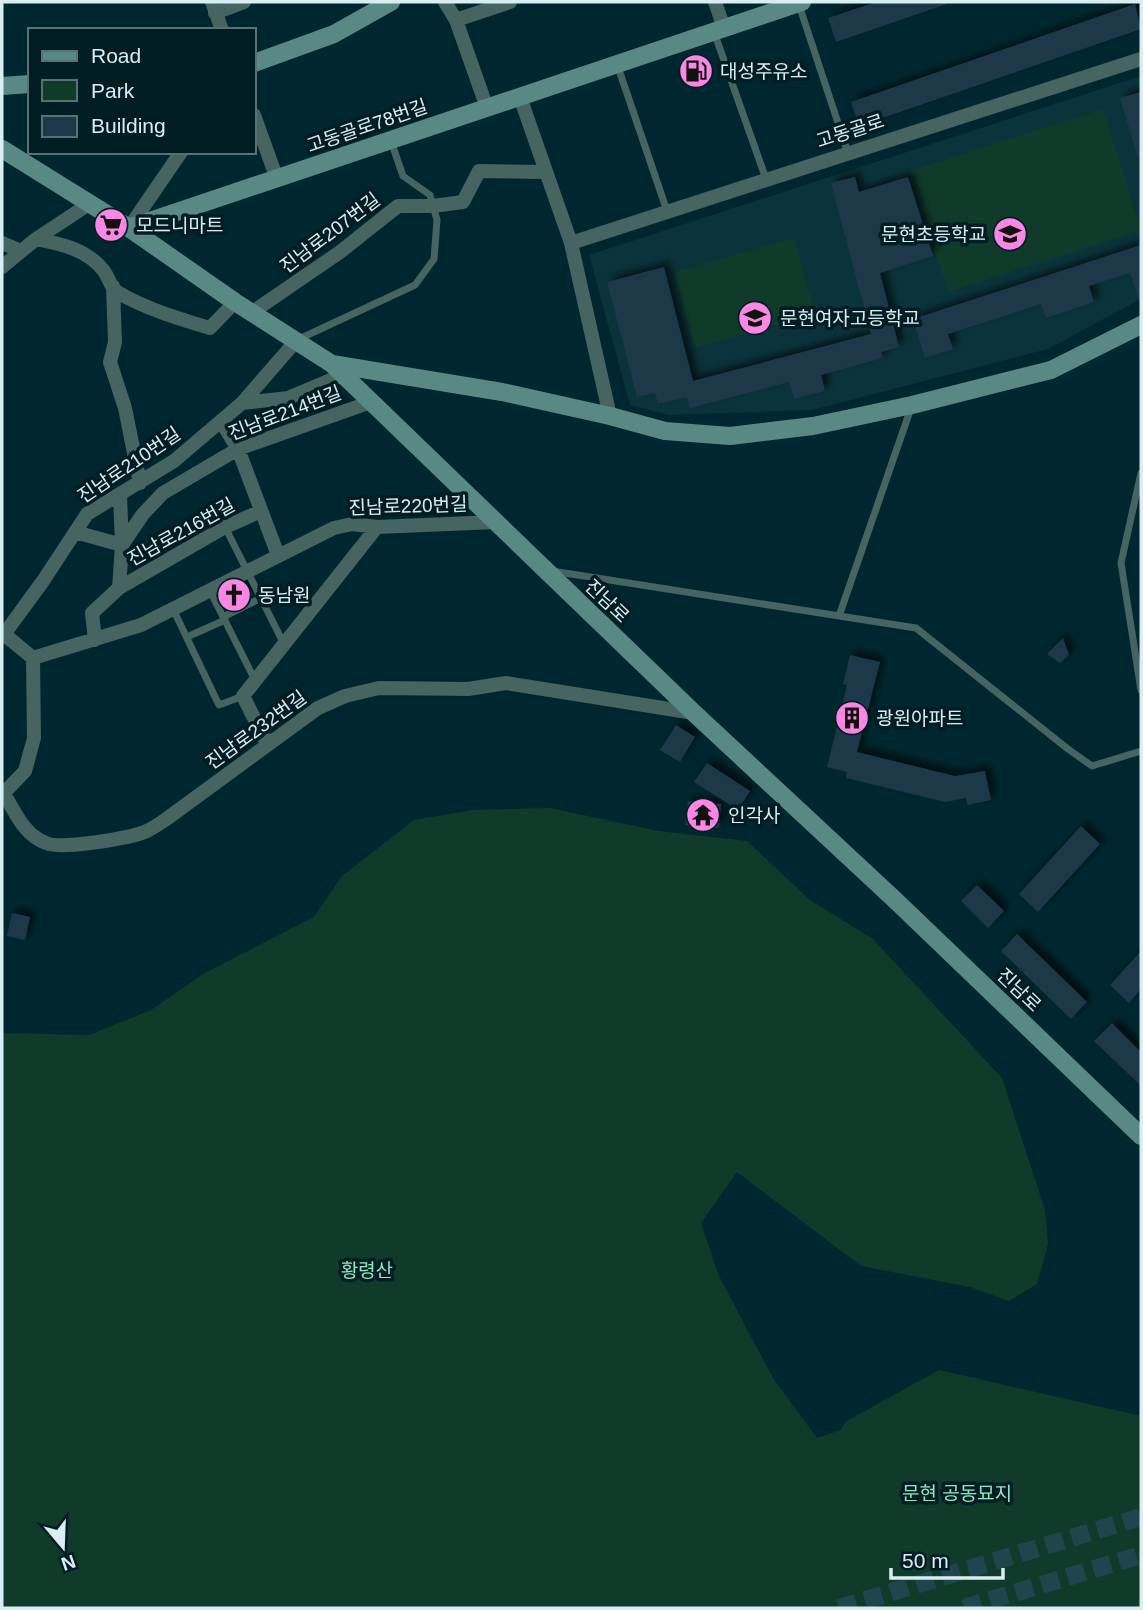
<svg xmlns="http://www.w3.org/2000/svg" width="1143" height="1610" font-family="Arial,'Noto Sans KR',sans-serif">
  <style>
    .built { fill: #0b333b }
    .green { fill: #103b2b }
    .building { fill: #1c3849; filter: url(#shadow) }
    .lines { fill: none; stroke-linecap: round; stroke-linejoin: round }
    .secondary-tunnel { stroke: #21454c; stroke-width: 18; stroke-dasharray: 18 9; stroke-linecap: butt }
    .lane { stroke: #466461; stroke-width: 7 }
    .street { stroke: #466461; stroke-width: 14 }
    .secondary { stroke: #598984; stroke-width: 18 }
    .labels { text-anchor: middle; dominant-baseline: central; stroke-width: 7; stroke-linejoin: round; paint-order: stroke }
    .poi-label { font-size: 19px; fill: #d9eef2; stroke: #001d23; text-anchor: start }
    .street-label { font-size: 19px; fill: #d9eef2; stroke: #001d23 }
    .park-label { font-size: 19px; fill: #8be9c0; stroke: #001d23 }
  </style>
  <defs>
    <filter id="shadow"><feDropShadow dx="5.5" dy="-5.5" stdDeviation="3.5" flood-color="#0009"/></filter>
  </defs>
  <rect width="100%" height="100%" fill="#00272f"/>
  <path class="built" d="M1141 76V299L1048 349 812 410 669 415 630 405 589 255Z"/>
  <path class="green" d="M1103 109 1141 230 948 292 910 171Z
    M794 238 815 314 695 348 674 272Z
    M550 808 658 831 747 841 810 900 873 939 1002 1078 1045 1210 1048 1244 1037 1284 1009 1301 970 1287 861 1266 737 1172 701 1223 719 1276 773 1378 817 1438 841 1430 845 1422 939 1370 1141 1416V1608H2V1033L89 1035 151 1010 203 974 314 917 342 876 414 820 473 810Z"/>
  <path class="building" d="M876 2H946L947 4 836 42 828 18Z
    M1135 4 1141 29 859 126 851 102Z
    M1141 92V158H1138L1120 98Z
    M855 177 859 192 908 177 933 256 880 273 899 347 881 352 883 358 821 375 825 391 794 399 789 382 690 408 687 397 658 404 655 393 637 397 607 282 664 267 693 381 871 334 831 183Z
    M1141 245V299L1139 300 1130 273 1089 286 1094 302 1046 318 1041 304 948 334 953 349 925 358 913 319Z
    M246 583 253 595 226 609 220 596Z
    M1063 638 1069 655 1060 663 1047 654Z
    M850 655 880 662 857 752 955 776 985 771 991 800 967 805 966 798 945 802 846 778 847 772 827 767 847 685 843 684Z
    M676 725 695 737 680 762 660 750Z
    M707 763 750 791 738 810 694 782Z
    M688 801 721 804 719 828 685 825Z
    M1081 826 1100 844 1038 912 1019 894Z
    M977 885 1004 911 988 928 961 901Z
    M12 913 30 917 25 940 7 936Z
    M1017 934 1087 1002 1071 1019 1001 951Z
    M1141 951V989L1129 1003 1110 985Z
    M1112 1023 1141 1052V1086L1094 1041Z"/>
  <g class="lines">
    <path class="secondary-tunnel" d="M839 1608 1141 1517
      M964 1608 1141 1555"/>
    <path class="lane" d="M799 5 848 153
      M714 32 766 179
      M617 64 667 211
      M299 339 415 285 434 259 437 220 430 195 403 176 391 141
      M1141 473 1121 563 1141 690
      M225 527 284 644
      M552 571 916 628 1068 749 1092 766 1141 751
      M210 591 255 680
      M173 609 219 705 243 696
      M839 616 911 408
      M223 617 261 598
      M187 637 225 620"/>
    <path class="street" d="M212 2 222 30
      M445 2 456 20 487 108
      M715 2 724 28
      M215 13 244 2
      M456 20 510 2
      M520 97 571 243 610 416
      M254 115 277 179
      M129 228 181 152
      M36 239C61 244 87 249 104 271 109 278 111 289 119 293 146 309 180 319 210 328L235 302
      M2 243 21 251
      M571 243 1141 59
      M2 267 36 239 89 204
      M113 286 115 342 110 362 125 408 140 483
      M251 313 340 252 398 206H433L463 202 479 171 546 172
      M242 403 288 398 343 375
      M221 421 238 449 278 555
      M75 532 122 545
      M122 545 143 514 163 493 238 449 371 402
      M119 588 122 545 120 495
      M5 635 33 658
      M2 637 43 581 87 514 174 461 242 403 296 341
      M95 640 92 613 119 588 225 527 261 511
      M33 658 141 625 334 528 352 524 377 527 496 522
      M267 744 243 696 377 527
      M2 791C15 810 22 834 46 843 61 850 131 838 147 831 153 828 159 824 165 820L318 708 345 696 379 688 468 689 506 683 694 713
      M4 793 25 771 34 738 33 658"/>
    <path class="secondary" d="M254 63 334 34 391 2
      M2 86 30 84
      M2 149 129 228 235 302 332 364 694 713 894 899 1141 1136
      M129 228 802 2
      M332 364 502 392 610 416 665 431 730 436 813 426 912 405 1051 370 1141 325"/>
  </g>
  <defs>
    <g id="fuel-disc" transform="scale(1.75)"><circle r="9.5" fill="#fc86e4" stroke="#001d23"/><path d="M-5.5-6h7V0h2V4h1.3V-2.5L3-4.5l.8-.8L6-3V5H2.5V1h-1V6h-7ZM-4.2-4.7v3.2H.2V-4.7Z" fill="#111"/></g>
    <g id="supermarket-disc" transform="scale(1.75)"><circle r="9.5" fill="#fc86e4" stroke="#001d23"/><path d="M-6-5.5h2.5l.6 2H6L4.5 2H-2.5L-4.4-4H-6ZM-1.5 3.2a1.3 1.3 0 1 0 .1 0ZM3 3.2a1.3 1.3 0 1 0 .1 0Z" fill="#111"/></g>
    <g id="school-disc" transform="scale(1.75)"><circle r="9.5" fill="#fc86e4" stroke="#001d23"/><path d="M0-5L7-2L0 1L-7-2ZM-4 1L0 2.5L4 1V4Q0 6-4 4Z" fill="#111"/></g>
    <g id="church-disc" transform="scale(1.75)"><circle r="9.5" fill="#fc86e4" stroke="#001d23"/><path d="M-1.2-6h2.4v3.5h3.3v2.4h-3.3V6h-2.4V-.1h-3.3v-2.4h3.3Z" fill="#111"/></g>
    <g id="building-disc" transform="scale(1.75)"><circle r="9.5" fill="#fc86e4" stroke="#001d23"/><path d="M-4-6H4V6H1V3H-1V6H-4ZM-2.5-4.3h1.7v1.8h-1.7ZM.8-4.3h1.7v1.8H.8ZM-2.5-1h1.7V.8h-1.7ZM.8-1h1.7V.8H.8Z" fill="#111"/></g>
    <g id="temple-disc" transform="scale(1.75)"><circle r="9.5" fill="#fc86e4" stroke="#001d23"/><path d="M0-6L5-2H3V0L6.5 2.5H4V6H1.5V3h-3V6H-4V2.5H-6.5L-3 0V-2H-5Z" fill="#111"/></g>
  </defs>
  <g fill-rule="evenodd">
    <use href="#fuel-disc" x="696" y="71"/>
    <use href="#supermarket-disc" x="111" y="225"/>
    <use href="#school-disc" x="1010" y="234"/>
    <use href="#school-disc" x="755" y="318"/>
    <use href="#church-disc" x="234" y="595"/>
    <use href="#building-disc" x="852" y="718"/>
    <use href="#temple-disc" x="703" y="815"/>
  </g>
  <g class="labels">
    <g class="poi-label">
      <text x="720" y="71">대성주유소</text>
      <text x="136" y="225">모드니마트</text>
      <text x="986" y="234" text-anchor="end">문현초등학교</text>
      <text x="780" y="318">문현여자고등학교</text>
      <text x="258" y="595">동남원</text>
      <text x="876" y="718">광원아파트</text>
      <text x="728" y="815">인각사</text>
    </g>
    <g class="street-label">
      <text transform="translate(367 126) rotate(-19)">고동골로78번길</text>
      <text transform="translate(850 131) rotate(-18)">고동골로</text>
      <text transform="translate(330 233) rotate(-37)">진남로207번길</text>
      <text transform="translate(285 413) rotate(-21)">진남로214번길</text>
      <text transform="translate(129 465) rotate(-34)">진남로210번길</text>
      <text transform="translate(408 506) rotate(-2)">진남로220번길</text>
      <text transform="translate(181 532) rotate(-29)">진남로216번길</text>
      <text transform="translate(607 601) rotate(44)">진남로</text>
      <text transform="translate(256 730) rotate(-36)">진남로232번길</text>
      <text transform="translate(1019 990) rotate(44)">진남로</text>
    </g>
    <g class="park-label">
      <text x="367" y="1270">황령산</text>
      <text x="957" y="1493">문현 공동묘지</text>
    </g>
  </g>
  <rect width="1143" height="1610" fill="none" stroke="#d9eef2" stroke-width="7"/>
  <rect x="28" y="28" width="228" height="126" fill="#001d23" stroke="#577176" stroke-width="2"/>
  <rect x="42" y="51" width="35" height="10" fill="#598984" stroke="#577176" stroke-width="2"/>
  <text x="91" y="63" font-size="21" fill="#d9eef2">Road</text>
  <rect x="42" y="80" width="35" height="21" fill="#103b2b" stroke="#577176" stroke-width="2"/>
  <text x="91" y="98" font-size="21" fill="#d9eef2">Park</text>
  <rect x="42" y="116" width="35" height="21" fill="#1c3849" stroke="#577176" stroke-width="2"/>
  <text x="91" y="133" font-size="21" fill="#d9eef2">Building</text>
  <g transform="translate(63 1547) rotate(161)" stroke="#001d23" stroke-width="5" paint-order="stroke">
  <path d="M0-5L12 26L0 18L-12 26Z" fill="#d9eef2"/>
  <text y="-10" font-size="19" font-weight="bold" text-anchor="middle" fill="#d9eef2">N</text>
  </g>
  <path d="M891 1568v10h112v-10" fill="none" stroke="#d9eef2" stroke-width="3.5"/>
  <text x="902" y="1568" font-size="21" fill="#d9eef2" stroke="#001d23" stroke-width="5" paint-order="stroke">50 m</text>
</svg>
